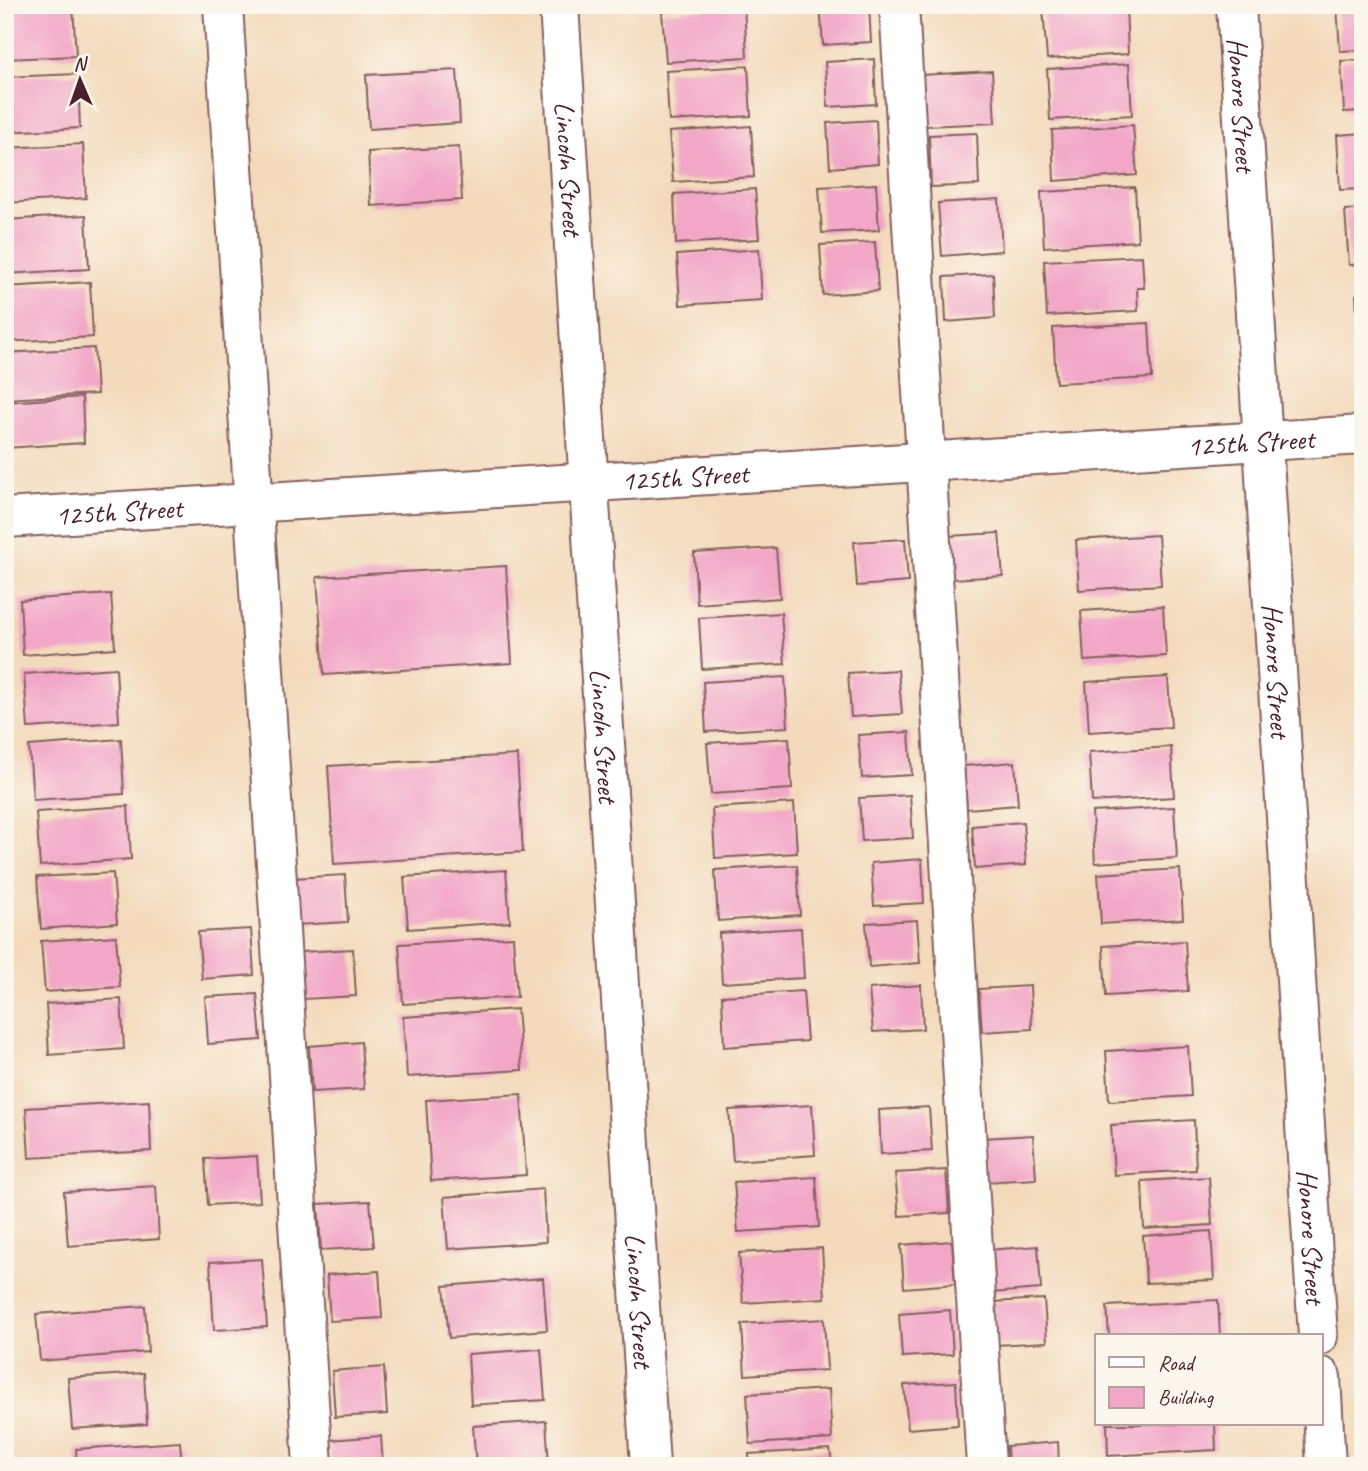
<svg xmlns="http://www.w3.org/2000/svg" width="1368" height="1471" font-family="Caveat,sans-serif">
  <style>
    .building { fill: #f2a7c7 }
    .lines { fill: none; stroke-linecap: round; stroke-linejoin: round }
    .minor-casing { stroke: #85605e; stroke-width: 42 }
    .minor { stroke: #fff; stroke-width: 38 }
    .labels { text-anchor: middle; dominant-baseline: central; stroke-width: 5; stroke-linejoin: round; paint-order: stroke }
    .street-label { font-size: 28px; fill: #4a1f2b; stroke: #fbf7ec }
  </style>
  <rect width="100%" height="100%" fill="#fbf7ec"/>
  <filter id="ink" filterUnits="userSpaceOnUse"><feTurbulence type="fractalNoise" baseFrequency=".0143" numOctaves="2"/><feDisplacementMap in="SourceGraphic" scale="14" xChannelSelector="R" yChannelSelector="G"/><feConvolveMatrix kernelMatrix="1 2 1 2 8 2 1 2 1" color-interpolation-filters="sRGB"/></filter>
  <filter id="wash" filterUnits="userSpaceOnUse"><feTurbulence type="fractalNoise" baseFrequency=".00686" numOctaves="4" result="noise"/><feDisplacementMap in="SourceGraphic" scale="28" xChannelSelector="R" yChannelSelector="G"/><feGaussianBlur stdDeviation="1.57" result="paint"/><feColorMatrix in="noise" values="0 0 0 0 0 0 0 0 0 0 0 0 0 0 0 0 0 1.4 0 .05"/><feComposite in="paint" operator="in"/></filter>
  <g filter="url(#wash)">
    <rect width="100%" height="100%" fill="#f3dabc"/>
    <g id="blocks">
      <path class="building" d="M5 5H73L76 56 5 59Z
        M820 5H869L871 42 823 45Z
        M1098 5H1126L1128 54 1047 59 1043 9Z
        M1337 5H1363V50L1340 51Z
        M744 6 747 57 666 62 662 12Z
        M874 59 876 104 828 107 825 62Z
        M1363 60V111L1344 112 1341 61Z
        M1129 64 1132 115 1050 120 1047 69Z
        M748 66 751 116 669 121 666 71Z
        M457 70 460 123 369 129 366 75Z
        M992 71 995 123 925 126 922 75Z
        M78 74 80 128 5 132V77Z
        M876 120 878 164 830 168 827 123Z
        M1133 125 1137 175 1054 181 1052 130Z
        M751 126 754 177 673 182 669 132Z
        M977 133 979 185 931 187 929 135Z
        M1363 133V189L1340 190 1337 135Z
        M83 144 86 198 5 203V148Z
        M459 147 462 200 371 206 368 152Z
        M876 184 879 230 822 233 819 187Z
        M1135 187 1138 241 1044 247 1041 192Z
        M755 189 759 239 676 244 674 194Z
        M999 199 1002 251 942 256 938 203Z
        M1363 209V264L1349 265 1345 210Z
        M86 215 89 269 5 274V220Z
        M875 242 878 291 823 295 820 245Z
        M759 249 762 300 680 305 677 255Z
        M1142 256 1144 288H1137L1138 311 1047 316 1044 261Z
        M993 274 995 318 946 322 944 277Z
        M90 282 93 337 5 342V287Z
        M1356 295H1363V346H1359Z
        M1149 323 1152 378 1056 383 1053 328Z
        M94 348 97 394 5 399V353Z
        M82 397 84 443 5 448V402Z
        M999 533 1003 576 952 579 949 536Z
        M1158 535 1161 585 1079 590 1076 540Z
        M905 539 908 582 857 586 854 542Z
        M776 548 780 598 697 604 694 553Z
        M506 566 512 663 324 675 317 577Z
        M111 594 115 648 23 655 20 600Z
        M1163 606 1166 656 1084 661 1081 611Z
        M781 613 785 664 702 669 699 618Z
        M116 668 119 722 28 728 24 674Z
        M898 670 902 714 851 717 848 673Z
        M785 677 788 727 706 732 703 682Z
        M1168 677 1171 727 1089 732 1086 682Z
        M909 732 912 775 862 778 858 735Z
        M789 738 792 789 711 794 707 743Z
        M121 739 124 794 33 800 29 746Z
        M1171 747 1174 797 1092 802 1089 752Z
        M517 755 523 852 334 864 328 766Z
        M1015 762 1018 805 967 809 964 766Z
        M910 795 913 838 862 841 859 798Z
        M794 803 797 853 715 858 712 808Z
        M128 806 131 859 40 866 36 812Z
        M1174 807 1177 858 1095 863 1092 812Z
        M1023 822 1026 865 975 869 972 826Z
        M922 859 924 903 874 906 871 863Z
        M797 865 800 915 718 921 715 870Z
        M1180 869 1183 919 1101 924 1098 874Z
        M506 870 510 922 408 929 404 877Z
        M113 873 117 923 41 929 37 877Z
        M345 875 348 922 295 925 293 878Z
        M917 920 920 963 869 967 866 923Z
        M801 928 804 978 722 983 719 933Z
        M251 929 254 975 202 979 198 932Z
        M116 936 120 987 45 992 41 941Z
        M513 937 517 997 403 1004 399 944Z
        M1185 941 1188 991 1106 996 1103 946Z
        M353 949 356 996 304 999 301 952Z
        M921 985 923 1029 873 1032 869 989Z
        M1030 986 1032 1029 982 1032 979 989Z
        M803 991 807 1041 724 1047 722 996Z
        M257 994 261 1040 208 1044 205 997Z
        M121 999 124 1049 49 1055 46 1004Z
        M517 1009 522 1070 407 1077 403 1017Z
        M361 1042 364 1089 312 1092 309 1046Z
        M1188 1046 1191 1096 1109 1101 1106 1051Z
        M521 1094 526 1175 431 1181 426 1100Z
        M149 1101 151 1151 29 1158 26 1108Z
        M812 1105 815 1155 733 1161 729 1110Z
        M929 1107 932 1151 881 1154 879 1110Z
        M1194 1120 1196 1170 1114 1175 1111 1125Z
        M1033 1135 1036 1179 985 1182 983 1138Z
        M257 1156 260 1202 208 1205 205 1159Z
        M946 1170 949 1213 899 1216 895 1173Z
        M816 1177 819 1227 738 1232 734 1182Z
        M1209 1177 1212 1225 1144 1229 1142 1181Z
        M156 1186 159 1239 68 1246 64 1192Z
        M543 1189 546 1242 448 1249 444 1197Z
        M370 1201 374 1247 321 1250 318 1204Z
        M1211 1231 1214 1280 1146 1283 1143 1236Z
        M952 1241 955 1284 904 1288 901 1245Z
        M1038 1246 1041 1289 990 1293 988 1250Z
        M822 1248 825 1298 743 1303 739 1253Z
        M262 1259 267 1327 214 1330 210 1262Z
        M379 1271 382 1318 330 1321 327 1275Z
        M543 1278 547 1330 449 1338 444 1286Z
        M1044 1299 1047 1342 996 1345 993 1302Z
        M1218 1300 1220 1336H1109L1107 1306Z
        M145 1306 148 1352 40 1361 36 1314Z
        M950 1310 953 1354 902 1357 899 1314Z
        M824 1319 827 1370 745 1375 742 1324Z
        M541 1349 545 1400 471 1405 468 1354Z
        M384 1367 387 1414 335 1417 332 1371Z
        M144 1373 147 1424 72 1429 68 1378Z
        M956 1382 958 1425 908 1429 904 1385Z
        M829 1389 832 1439 750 1444 747 1394Z
        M546 1421 549 1466H476L473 1426Z
        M1107 1424H1215L1216 1450 1108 1456Z
        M381 1436 383 1466H331L329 1440Z
        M180 1442 182 1466H77L76 1449Z
        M1058 1442 1059 1466H1008L1007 1446Z
        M830 1449 832 1466H749V1454Z"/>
    </g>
  </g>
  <g filter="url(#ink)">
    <use href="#blocks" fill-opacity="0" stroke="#85605e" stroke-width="2"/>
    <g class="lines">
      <g class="minor-casing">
        <g id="minor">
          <path d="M223 5 313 1466"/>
          <path id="s1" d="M559 5 650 1466"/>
          <path d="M899 5 986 1466"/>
          <path id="s2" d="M1236 5 1318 1336"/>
          <path id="s3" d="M5 518 1363 435"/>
          <path d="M1321 1377 1326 1466"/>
        </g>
      </g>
      <use href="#minor" class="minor"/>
    </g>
  </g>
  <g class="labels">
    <g class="street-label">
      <text stroke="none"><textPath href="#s2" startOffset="100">Honore Street</textPath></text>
      <text stroke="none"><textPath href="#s1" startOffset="164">Lincoln Street</textPath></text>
      <text stroke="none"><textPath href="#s3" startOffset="1248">125th Street</textPath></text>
      <text stroke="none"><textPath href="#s3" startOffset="681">125th Street</textPath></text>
      <text stroke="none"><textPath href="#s3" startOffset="114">125th Street</textPath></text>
      <text stroke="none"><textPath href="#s2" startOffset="667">Honore Street</textPath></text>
      <text stroke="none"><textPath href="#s1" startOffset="732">Lincoln Street</textPath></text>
      <text stroke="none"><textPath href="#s2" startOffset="1234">Honore Street</textPath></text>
      <text stroke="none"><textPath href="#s1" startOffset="1298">Lincoln Street</textPath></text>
    </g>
  </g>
  <rect width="1368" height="1471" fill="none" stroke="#fbf7ec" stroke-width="28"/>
  <rect x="1095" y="1334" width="228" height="91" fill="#fbf7ec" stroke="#b4a19f" stroke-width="2"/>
  <rect x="1109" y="1357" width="35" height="10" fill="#ffffff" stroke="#b4a19f" stroke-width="2"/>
  <text x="1158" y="1370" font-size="21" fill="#4a1f2b">Road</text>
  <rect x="1109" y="1387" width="35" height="21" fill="#f2a7c7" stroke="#b4a19f" stroke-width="2"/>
  <text x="1158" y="1404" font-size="21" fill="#4a1f2b">Building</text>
  <g transform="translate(80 80) rotate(358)" stroke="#fbf7ec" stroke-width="5" paint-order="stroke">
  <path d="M0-5L12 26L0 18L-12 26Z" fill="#4a1f2b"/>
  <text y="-10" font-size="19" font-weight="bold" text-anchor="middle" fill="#4a1f2b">N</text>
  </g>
</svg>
